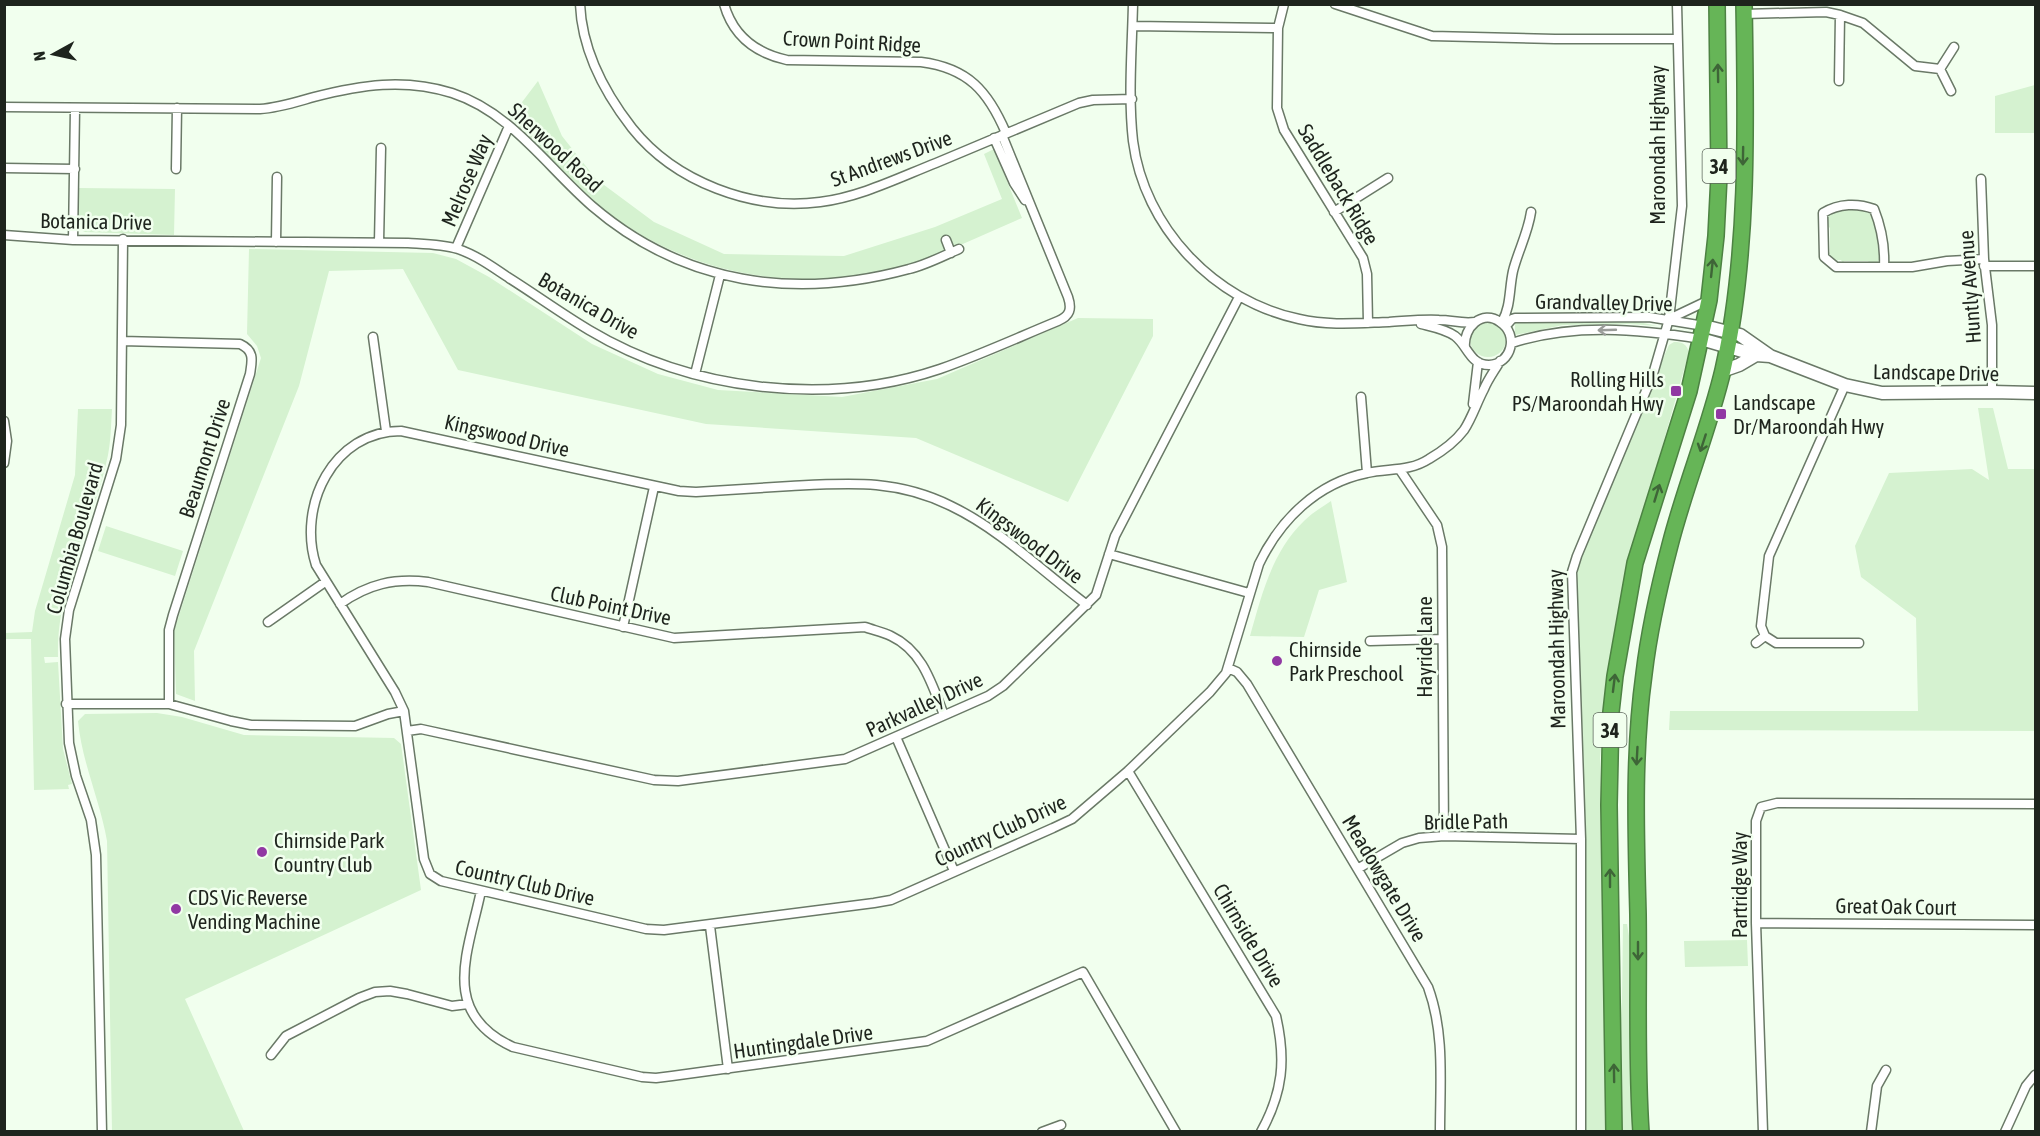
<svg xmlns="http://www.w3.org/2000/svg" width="2040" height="1136" font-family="'Asap Condensed',sans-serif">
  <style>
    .green { fill: #d5f2d0 }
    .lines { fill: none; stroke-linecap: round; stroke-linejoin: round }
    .street-casing { stroke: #6a7967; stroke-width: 11 }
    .secondary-casing { stroke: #6a7967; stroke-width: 15 }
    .highway-casing { stroke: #4d8243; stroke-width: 18 }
    .street { stroke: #fff; stroke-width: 8 }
    .secondary { stroke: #fff; stroke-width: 12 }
    .highway { stroke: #66b557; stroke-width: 15 }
    .oneway { stroke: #3e6537 }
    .oneway2 { stroke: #9a9c99 }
    .poi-dot { fill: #9138a3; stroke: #f1ffee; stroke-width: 2 }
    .labels { text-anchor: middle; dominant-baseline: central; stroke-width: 5; stroke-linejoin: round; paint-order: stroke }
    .shield { fill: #f1ffee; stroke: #5d665c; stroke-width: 1.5 }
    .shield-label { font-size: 20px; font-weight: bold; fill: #1e241d }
    .street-label { font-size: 21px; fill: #1e241d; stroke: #f1ffee }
    .poi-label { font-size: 21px; fill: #1e241d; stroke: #f1ffee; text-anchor: start }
  </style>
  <rect width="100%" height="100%" fill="#f1ffee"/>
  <path class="green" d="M538 81 562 136 596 179 654 222 724 254 844 256 935 227 1002 199 984 154 994 149 1022 218C979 236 933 260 887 271 800 290 707 277 630 228 585 200 549 155 510 118Z
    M2035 85V133H1995V96Z
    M79 188 175 189 174 235 84 232 79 228 78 223Z
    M1835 210H1863L1875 216 1881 256 1877 263 1871 265 1868 261H1844L1843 263 1841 260H1838L1835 265 1827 255 1830 252V228L1827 225C1827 217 1827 213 1835 210Z
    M249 249 433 253 456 259 489 277 592 344 658 374 718 390 842 397 937 379 1078 318 1153 319V336L1068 502 916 438 706 424 458 370 403 269 329 271 299 386 194 651 195 701 176 694 174 631 261 358 257 346 247 334Z
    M1582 320 1639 322 1657 326 1630 324 1563 325 1515 335V322Z
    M1470 339a18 18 0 1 1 36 0a18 18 0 1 1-36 0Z
    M1674 342C1683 342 1686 344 1689 352L1621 592 1611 653 1600 758 1607 1132 1586 1131 1585 873 1577 581 1579 561 1665 354 1669 345Z
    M1978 408H1993L2008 469H2035V731L1669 730 1670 711H1918L1916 618 1861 577 1855 546 1889 473 1972 469 1989 480Z
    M78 409H112C111 424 111 440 108 455 94 523 56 586 58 657H44L45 663 58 662 63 749 72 784 68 785 69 789 34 790 31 639H5V633L32 632 35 611 75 475Z
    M1331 501 1347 582 1319 590 1304 637 1250 636C1262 594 1272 552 1304 521 1312 513 1322 507 1331 501Z
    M106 526 183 551 175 576 98 551Z
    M157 713 182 717 244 735 394 738 401 744 421 890 185 999 244 1131H112L107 841C100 800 82 763 78 721L85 714Z
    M1623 924H1627L1633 960V1131L1621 1132 1619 1049 1622 998Z
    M1747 940 1748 966 1685 967 1684 941Z"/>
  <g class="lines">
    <g class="street-casing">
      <path id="street" d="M580 4C582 51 604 92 632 128 675 182 752 211 820 202 860 197 898 178 936 163 984 143 1031 123 1079 103L1093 100 1132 99
        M724 4C733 36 755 53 787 60L921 62C968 68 988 91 1006 133
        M1133 4C1132 48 1128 97 1133 141 1144 227 1214 301 1299 319 1329 326 1359 323 1389 322 1406 321 1423 319 1439 320 1452 320 1462 324 1475 322
        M1284 4 1278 28 1277 108 1284 130 1363 258 1367 274 1368 323
        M1335 4 1432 36 1555 39H1677
        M1744 14 1826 12 1840 15 1863 23 1915 66 1940 69 1954 47
        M1133 26 1278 28
        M1940 69 1951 91
        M1839 81 1840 15
        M4 107 260 109C278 108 296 102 314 97 361 85 404 78 452 93 511 112 547 167 592 206 684 285 795 300 909 269 926 265 943 256 959 249
        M994 138 1014 183 1025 200
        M4 168 75 169
        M176 169 177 108
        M1981 179 1984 259 1992 325V392
        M1334 212 1388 178
        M4 235 73 240 408 243C424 244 442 244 458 249 476 255 493 267 509 278 536 295 562 314 589 330 691 391 827 407 940 369 980 355 1019 337 1058 321 1070 316 1072 309 1068 297L1002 135
        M73 240 75 109
        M946 240 951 253
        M276 242 277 177
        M379 242 381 148
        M456 248 509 126
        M1984 266H2036
        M1884 267C1885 246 1882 229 1874 209 1858 203 1839 203 1823 213L1824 257 1836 267H1912L1947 261 1984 259
        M1669 319 1709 300
        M1502 322C1511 306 1509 289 1513 271 1518 251 1528 233 1531 212
        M1421 324C1433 327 1445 329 1455 336 1468 346 1470 365 1489 365 1512 364 1519 334 1500 322 1482 309 1463 328 1465 347
        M1506 326 1512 319 1515 318 1649 317 1704 326
        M373 337 386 431
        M122 341 240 344C255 351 252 361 250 374L173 615 169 630V704
        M1512 343C1573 323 1638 329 1701 339
        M695 374 720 275
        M1845 385 1769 556 1761 626 1765 636 1776 643H1859
        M1361 397 1367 473
        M1473 404 1478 362
        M4 421 7 441 4 463
        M1400 470 1437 525 1442 547 1444 836
        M1109 554 1249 593
        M340 604C368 584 394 578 428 582L674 638 865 627C873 630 883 632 891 636 923 651 932 685 944 715
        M1087 605C1043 572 1001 530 951 506 896 479 850 483 791 486 759 488 727 490 696 492L679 491 401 431C333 431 297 506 316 565L395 692 404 711 424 859 430 874 441 881 646 929 664 930 874 903 891 900 1053 828 1072 819 1128 771 1210 692 1226 673 1259 564C1280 520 1317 483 1367 473 1388 468 1409 472 1429 459 1441 452 1455 442 1464 430 1472 418 1477 402 1484 389 1488 379 1495 370 1500 361
        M268 622 325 582
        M623 627 654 487
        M1370 641 1442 639
        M1756 643 1765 636
        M1228 668 1237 672 1247 684 1428 987C1445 1033 1440 1083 1440 1132
        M66 704H169L231 721 251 725 355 726 388 714 404 711
        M407 731 421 729 654 780 678 781 845 759 988 696 1003 686 1096 595 1115 536 1239 297
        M896 737 954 871
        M1128 771 1276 1016C1286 1060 1283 1092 1261 1132
        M1359 868 1402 843 1419 838 1444 836 1581 839
        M481 891C468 953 439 1013 513 1047L642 1077 656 1078 672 1076 927 1041 1083 972 1176 1132
        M1756 923 2036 925
        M710 926 728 1069
        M271 1055 286 1036 359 998 375 992 390 991 407 994 452 1006 468 1004
        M102 1132 96 855 91 820 76 776 69 743 65 639 69 610 116 459 121 425 123 239
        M1042 1132 1061 1125
        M1581 1132V839L1572 572 1577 556 1653 374 1669 319 1682 206 1677 4
        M1763 1132 1756 923V821L1761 807 1777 803 2036 804
        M1871 1132 1877 1086 1886 1070
        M2005 1132 2026 1086 2035 1075"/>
    </g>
    <g class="secondary-casing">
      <path id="secondary" d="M1704 326 1740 335 1770 356
        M1701 339 1756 355 1770 356 1845 385 1882 393 1992 392 2036 393
        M1722 371 1739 365 1756 355"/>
    </g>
    <g class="highway-casing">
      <path id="highway" d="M1614 1132 1609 805 1611 712 1615 676 1635 563 1689 391 1709 300 1716 236 1719 176 1717 4
        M1641 1132C1636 1059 1639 986 1638 914 1636 834 1633 753 1644 674 1649 631 1659 587 1670 545 1685 486 1709 429 1723 370 1749 255 1746 122 1744 4"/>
    </g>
    <use href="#street" class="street"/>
    <use href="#secondary" class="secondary"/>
    <use href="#highway" class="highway"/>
  </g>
  <defs><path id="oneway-shaft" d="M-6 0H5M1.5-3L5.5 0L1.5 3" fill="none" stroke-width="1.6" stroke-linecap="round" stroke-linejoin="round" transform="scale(1.5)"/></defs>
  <g class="oneway">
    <use href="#oneway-shaft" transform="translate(1718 73) rotate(-91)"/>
    <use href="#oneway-shaft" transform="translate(1743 156) rotate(91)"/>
    <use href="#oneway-shaft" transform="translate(1712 268) rotate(-84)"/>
    <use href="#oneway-shaft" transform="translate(1703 443) rotate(108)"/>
    <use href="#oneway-shaft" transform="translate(1657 493) rotate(-73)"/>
    <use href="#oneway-shaft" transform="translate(1614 683) rotate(-83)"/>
    <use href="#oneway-shaft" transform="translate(1637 756) rotate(93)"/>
    <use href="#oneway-shaft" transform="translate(1610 878) rotate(-90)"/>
    <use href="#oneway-shaft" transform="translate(1638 951) rotate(90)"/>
    <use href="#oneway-shaft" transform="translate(1614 1073) rotate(-91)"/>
  </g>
  <use class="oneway2" href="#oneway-shaft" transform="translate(1607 330) rotate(178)"/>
  <g class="poi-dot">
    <rect x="1670" y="385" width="12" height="12" rx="3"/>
    <rect x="1715" y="408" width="12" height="12" rx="3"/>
    <circle cx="1277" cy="661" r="6"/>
    <circle cx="262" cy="852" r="6"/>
    <circle cx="176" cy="909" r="6"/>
  </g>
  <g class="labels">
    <g class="shield">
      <rect x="1702.5" y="149" width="33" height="34" rx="4.5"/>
      <rect x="1593.5" y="713" width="33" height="34" rx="4.5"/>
    </g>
    <g class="shield-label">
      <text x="1719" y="166">34</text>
      <text x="1610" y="730">34</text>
    </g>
    <g class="street-label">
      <text transform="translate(852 41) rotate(3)">Crown Point Ridge</text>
      <text transform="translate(1657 145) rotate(-90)">Maroondah Highway</text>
      <text transform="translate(556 147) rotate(43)">Sherwood Road</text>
      <text transform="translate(891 158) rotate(-20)">St Andrews Drive</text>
      <text transform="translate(466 180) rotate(-67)">Melrose Way</text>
      <text transform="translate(1339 184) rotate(59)">Saddleback Ridge</text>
      <text transform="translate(96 221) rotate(1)">Botanica Drive</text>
      <text transform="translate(1969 287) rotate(-94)">Huntly Avenue</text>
      <text transform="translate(1604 302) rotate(1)">Grandvalley Drive</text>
      <text transform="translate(589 305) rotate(30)">Botanica Drive</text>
      <text transform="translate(1936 372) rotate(1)">Landscape Drive</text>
      <text transform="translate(507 435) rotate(13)">Kingswood Drive</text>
      <text transform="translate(204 458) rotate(-72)">Beaumont Drive</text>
      <text transform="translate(74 538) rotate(-74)">Columbia Boulevard</text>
      <text transform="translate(1030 540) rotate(37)">Kingswood Drive</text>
      <text transform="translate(611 605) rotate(12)">Club Point Drive</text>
      <text transform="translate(1424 647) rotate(-90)">Hayride Lane</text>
      <text transform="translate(1556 649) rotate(-91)">Maroondah Highway</text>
      <text transform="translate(924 704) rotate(-25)">Parkvalley Drive</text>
      <text transform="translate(1466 821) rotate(-1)">Bridle Path</text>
      <text transform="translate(1000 830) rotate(-25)">Country Club Drive</text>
      <text transform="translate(1385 878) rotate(59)">Meadowgate Drive</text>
      <text transform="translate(525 882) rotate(13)">Country Club Drive</text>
      <text transform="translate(1739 885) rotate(-90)">Partridge Way</text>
      <text transform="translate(1896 906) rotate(1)">Great Oak Court</text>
      <text transform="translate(1249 935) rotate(59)">Chirnside Drive</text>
      <text transform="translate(803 1041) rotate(-8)">Huntingdale Drive</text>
    </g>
    <g class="poi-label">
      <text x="1664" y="379" text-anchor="end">Rolling Hills<tspan x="1664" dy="24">PS/Maroondah Hwy</tspan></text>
      <text x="1733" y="402">Landscape<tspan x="1733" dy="24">Dr/Maroondah Hwy</tspan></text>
      <text x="1289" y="649">Chirnside<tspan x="1289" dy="24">Park Preschool</tspan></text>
      <text x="274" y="840">Chirnside Park<tspan x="274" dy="24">Country Club</tspan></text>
      <text x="188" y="897">CDS Vic Reverse<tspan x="188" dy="24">Vending Machine</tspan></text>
    </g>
  </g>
  <rect width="2040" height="1136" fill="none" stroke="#1e241d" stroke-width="12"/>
  <g transform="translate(54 54) rotate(262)" stroke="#f1ffee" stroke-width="4.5" paint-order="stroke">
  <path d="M0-4.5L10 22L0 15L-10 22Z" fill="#1e241d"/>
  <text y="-9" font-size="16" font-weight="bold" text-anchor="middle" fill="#1e241d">N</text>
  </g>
</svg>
